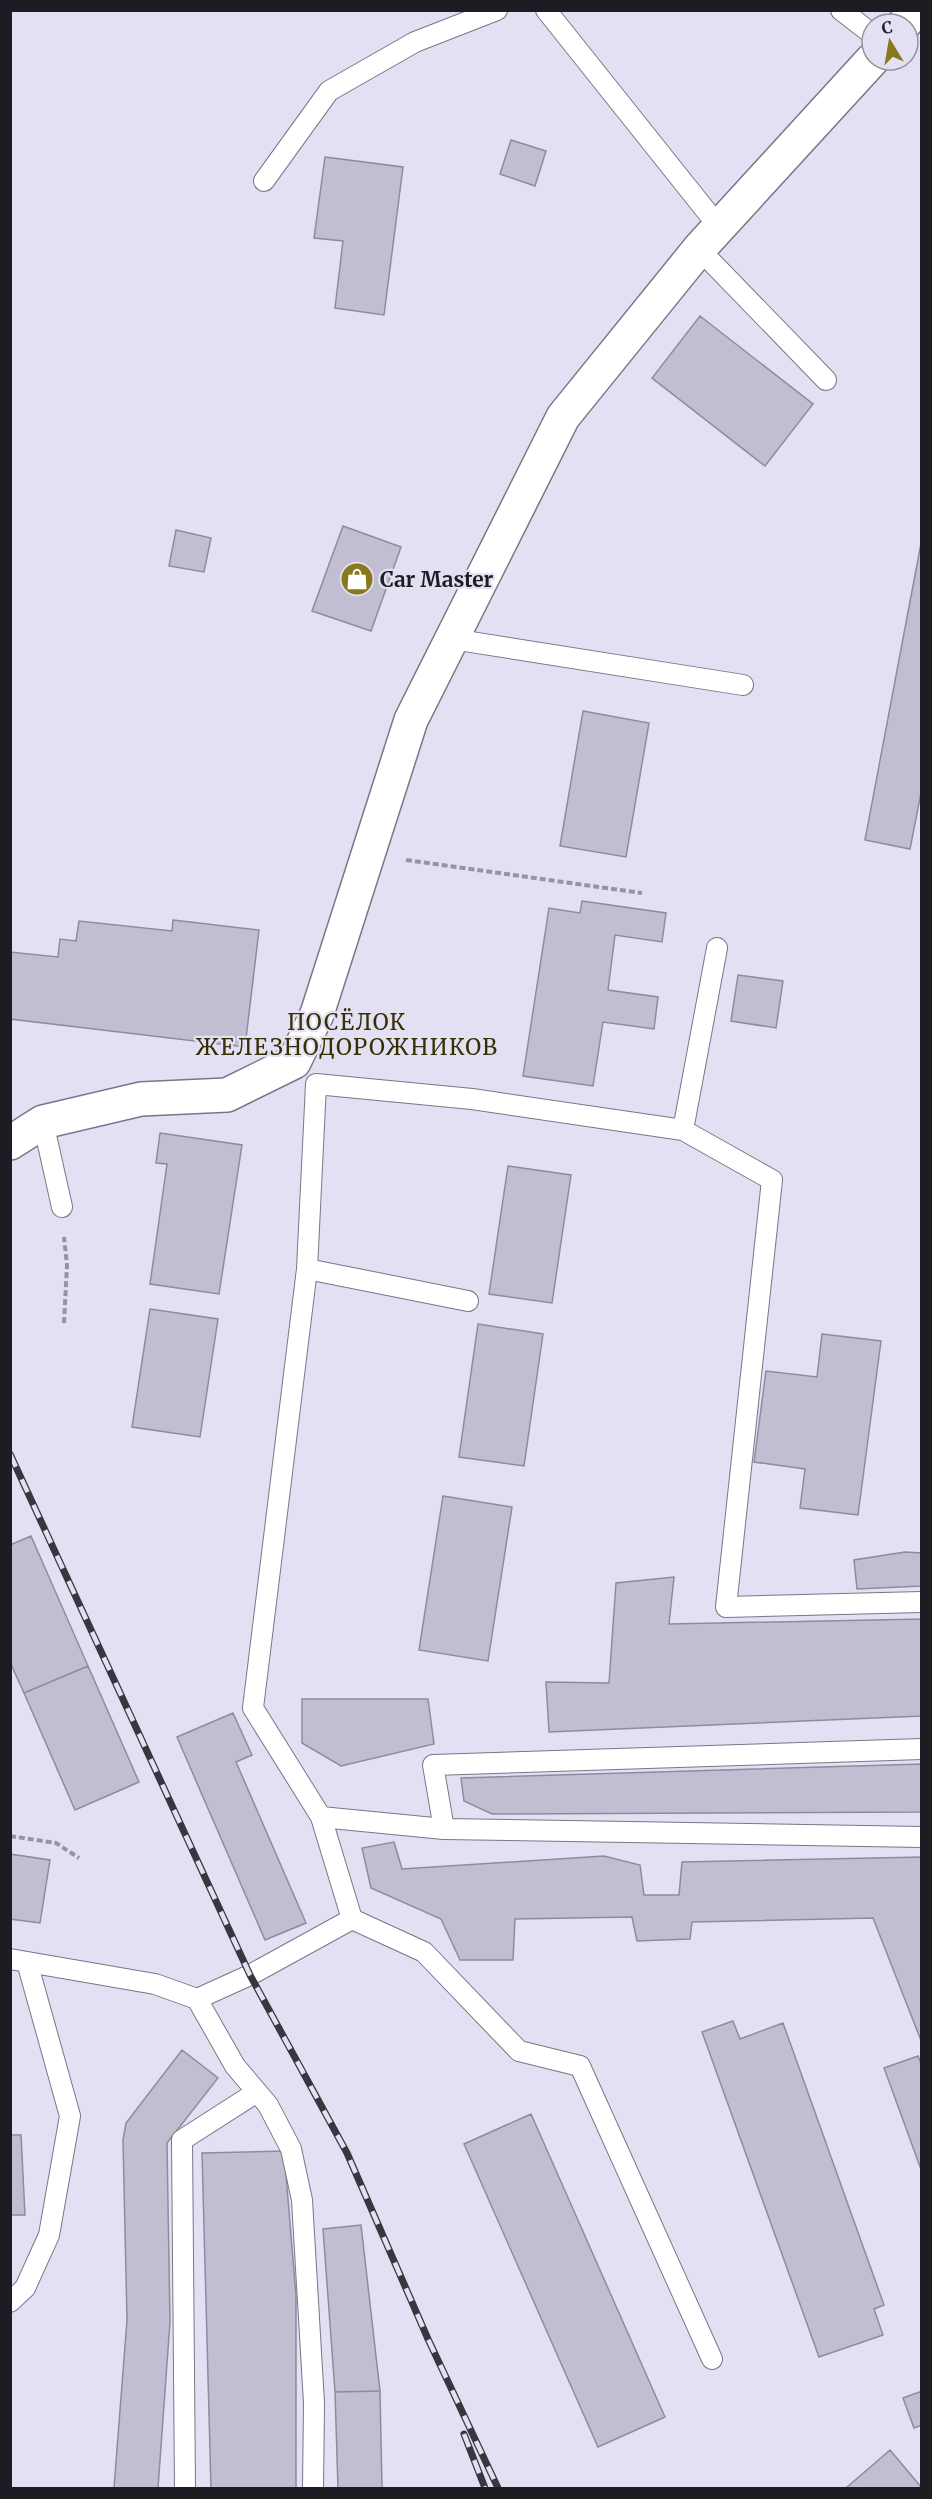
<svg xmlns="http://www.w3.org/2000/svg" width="932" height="2499" font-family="Merriweather,serif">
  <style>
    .building { fill: #c1bed1; stroke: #8e8b9e; stroke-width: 1.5 }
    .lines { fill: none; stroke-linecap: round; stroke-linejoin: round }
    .service-casing { stroke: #797688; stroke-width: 22 }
    .minor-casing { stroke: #797688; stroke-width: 36 }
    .path { stroke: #9694a3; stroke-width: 4; stroke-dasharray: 6 3; stroke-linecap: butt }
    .service { stroke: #fff; stroke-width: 20 }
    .minor { stroke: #fff; stroke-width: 33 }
    .rail-casing { stroke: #38363f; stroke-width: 7 }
    .rail { stroke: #e3e0f4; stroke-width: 4.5; stroke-dasharray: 14; stroke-linecap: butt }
    .labels { text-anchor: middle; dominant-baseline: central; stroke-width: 4.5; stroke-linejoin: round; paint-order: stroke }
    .poi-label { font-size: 21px; font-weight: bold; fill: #1d1c23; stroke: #e3e0f4; text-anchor: start }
    .neighbourhood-label { font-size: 22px; letter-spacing: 1.5px; fill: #352f03; stroke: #e3e0f4 }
  </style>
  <rect width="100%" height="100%" fill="#e3e0f4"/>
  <path class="building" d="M511 140 546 151 535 186 500 174Z
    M325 157 403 167 384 315 335 308 343 241 314 238Z
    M700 316 813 404 765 466 652 378Z
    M343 526 401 547 371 631 312 611Z
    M176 530 211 538 204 572 169 566Z
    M922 538V788L910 849 865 840Z
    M583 711 649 723 626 857 560 846Z
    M582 901 666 913 662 942 615 935 608 990 658 997 654 1029 603 1022 593 1086 523 1076 549 908 580 913Z
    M173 920 259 930 245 1047 10 1019V952L58 957 60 939 76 941 79 921 172 931Z
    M738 975 783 981 776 1028 731 1021Z
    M160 1133 242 1145 219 1294 150 1284 167 1164 156 1163Z
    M508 1166 571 1175 552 1303 489 1294Z
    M150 1309 218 1319 200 1437 132 1427Z
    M478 1324 543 1334 524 1466 459 1457Z
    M822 1334 881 1341 858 1515 800 1508 805 1469 754 1462 766 1371 817 1377Z
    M443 1496 512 1507 488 1661 419 1650Z
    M31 1536 88 1666 24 1693 10 1662V1545Z
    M905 1552 922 1553V1586L857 1589 854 1560Z
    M674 1577 669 1624 922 1619V1716L549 1732 546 1682 609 1683 616 1583Z
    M88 1666 139 1782 75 1810 24 1693Z
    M302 1699H428L434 1744 341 1766 302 1743Z
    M233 1713 252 1755 236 1762 306 1923 265 1940 177 1737Z
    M922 1764V1812L492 1814 464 1801 461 1778Z
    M394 1842 402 1869 604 1856 640 1865 644 1895H679L682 1862 922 1857V2043L873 1918 692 1922 690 1939 637 1941 632 1917 515 1919 513 1960H460L441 1919 371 1888 362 1848Z
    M10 1854 50 1860 40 1923 10 1919Z
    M733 2021 740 2039 783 2023 884 2305 874 2309 883 2335 819 2357 702 2032Z
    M182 2050 218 2078 167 2143 170 2322 158 2488H114L127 2320 123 2140 126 2123Z
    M918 2056 922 2066V2172L884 2068Z
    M531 2114 665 2417 598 2447 464 2144Z
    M10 2135H21L25 2215H10Z
    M284 2151 296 2296V2488H211L202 2153Z
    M361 2225 380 2391 335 2392 323 2229Z
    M380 2391 382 2488H338L335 2392Z
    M922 2391V2425L914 2428 903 2398Z
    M890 2450 922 2488H846Z"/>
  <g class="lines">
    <g class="service-casing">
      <path id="service" d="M546 10 719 227
        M841 10 872 34
        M264 181 329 91 415 42 497 10
        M699 249 826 380
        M452 639 743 685
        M43 1122 62 1207
        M683 1130 717 948
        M307 1269 468 1301
        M922 1749 433 1765 444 1829 922 1837
        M321 1817 253 1708 307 1269 316 1084 472 1099 683 1130 772 1180 726 1607 922 1602
        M352 1919 424 1952 519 2051 580 2066 712 2359
        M10 1959 155 1984 197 1999 250 1975 352 1919 321 1817 444 1829
        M197 1999 235 2066 268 2105 291 2149 302 2200 314 2403 313 2488
        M10 2302 25 2288 49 2235 70 2116 27 1962
        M185 2488 182 2140 257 2092"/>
    </g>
    <g class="minor-casing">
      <path id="minor" d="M904 24 916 10
        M10 1143 43 1122 141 1099 227 1095 294 1062 317 1014 411 720 563 417 699 249 872 60"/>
    </g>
    <path class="path" d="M406 860 642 893
      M64 1323 67 1265 64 1237
      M10 1836 56 1843 79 1858"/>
    <use href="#service" class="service"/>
    <use href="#minor" class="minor"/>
    <g class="rail-casing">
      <path id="rail" d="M10 1454 250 1975 347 2153 428 2339 498 2488
        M464 2434 485 2488"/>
    </g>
    <use href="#rail" class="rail"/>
  </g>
  <defs>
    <g id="shop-disc" transform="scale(1.725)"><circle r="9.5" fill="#87791e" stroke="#e3e0f4"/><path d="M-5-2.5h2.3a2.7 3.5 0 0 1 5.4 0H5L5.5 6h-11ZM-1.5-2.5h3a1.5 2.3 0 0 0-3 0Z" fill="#fff"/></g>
  </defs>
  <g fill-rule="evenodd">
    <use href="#shop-disc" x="357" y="579"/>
  </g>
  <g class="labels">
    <g class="poi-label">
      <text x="380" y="579">Car Master</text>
    </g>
    <g class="neighbourhood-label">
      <text x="347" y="1022">ПОСЁЛОК<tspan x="347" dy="25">ЖЕЛЕЗНОДОРОЖНИКОВ</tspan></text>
    </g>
  </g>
  <rect width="932" height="2499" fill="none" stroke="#1d1c23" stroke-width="24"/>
  <g transform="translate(890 42) rotate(349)"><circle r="28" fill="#e3e0f4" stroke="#9492a0" stroke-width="1.5"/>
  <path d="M0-4.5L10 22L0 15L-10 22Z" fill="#87791e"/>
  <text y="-9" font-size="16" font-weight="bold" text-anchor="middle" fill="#1d1c23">С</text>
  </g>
</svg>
